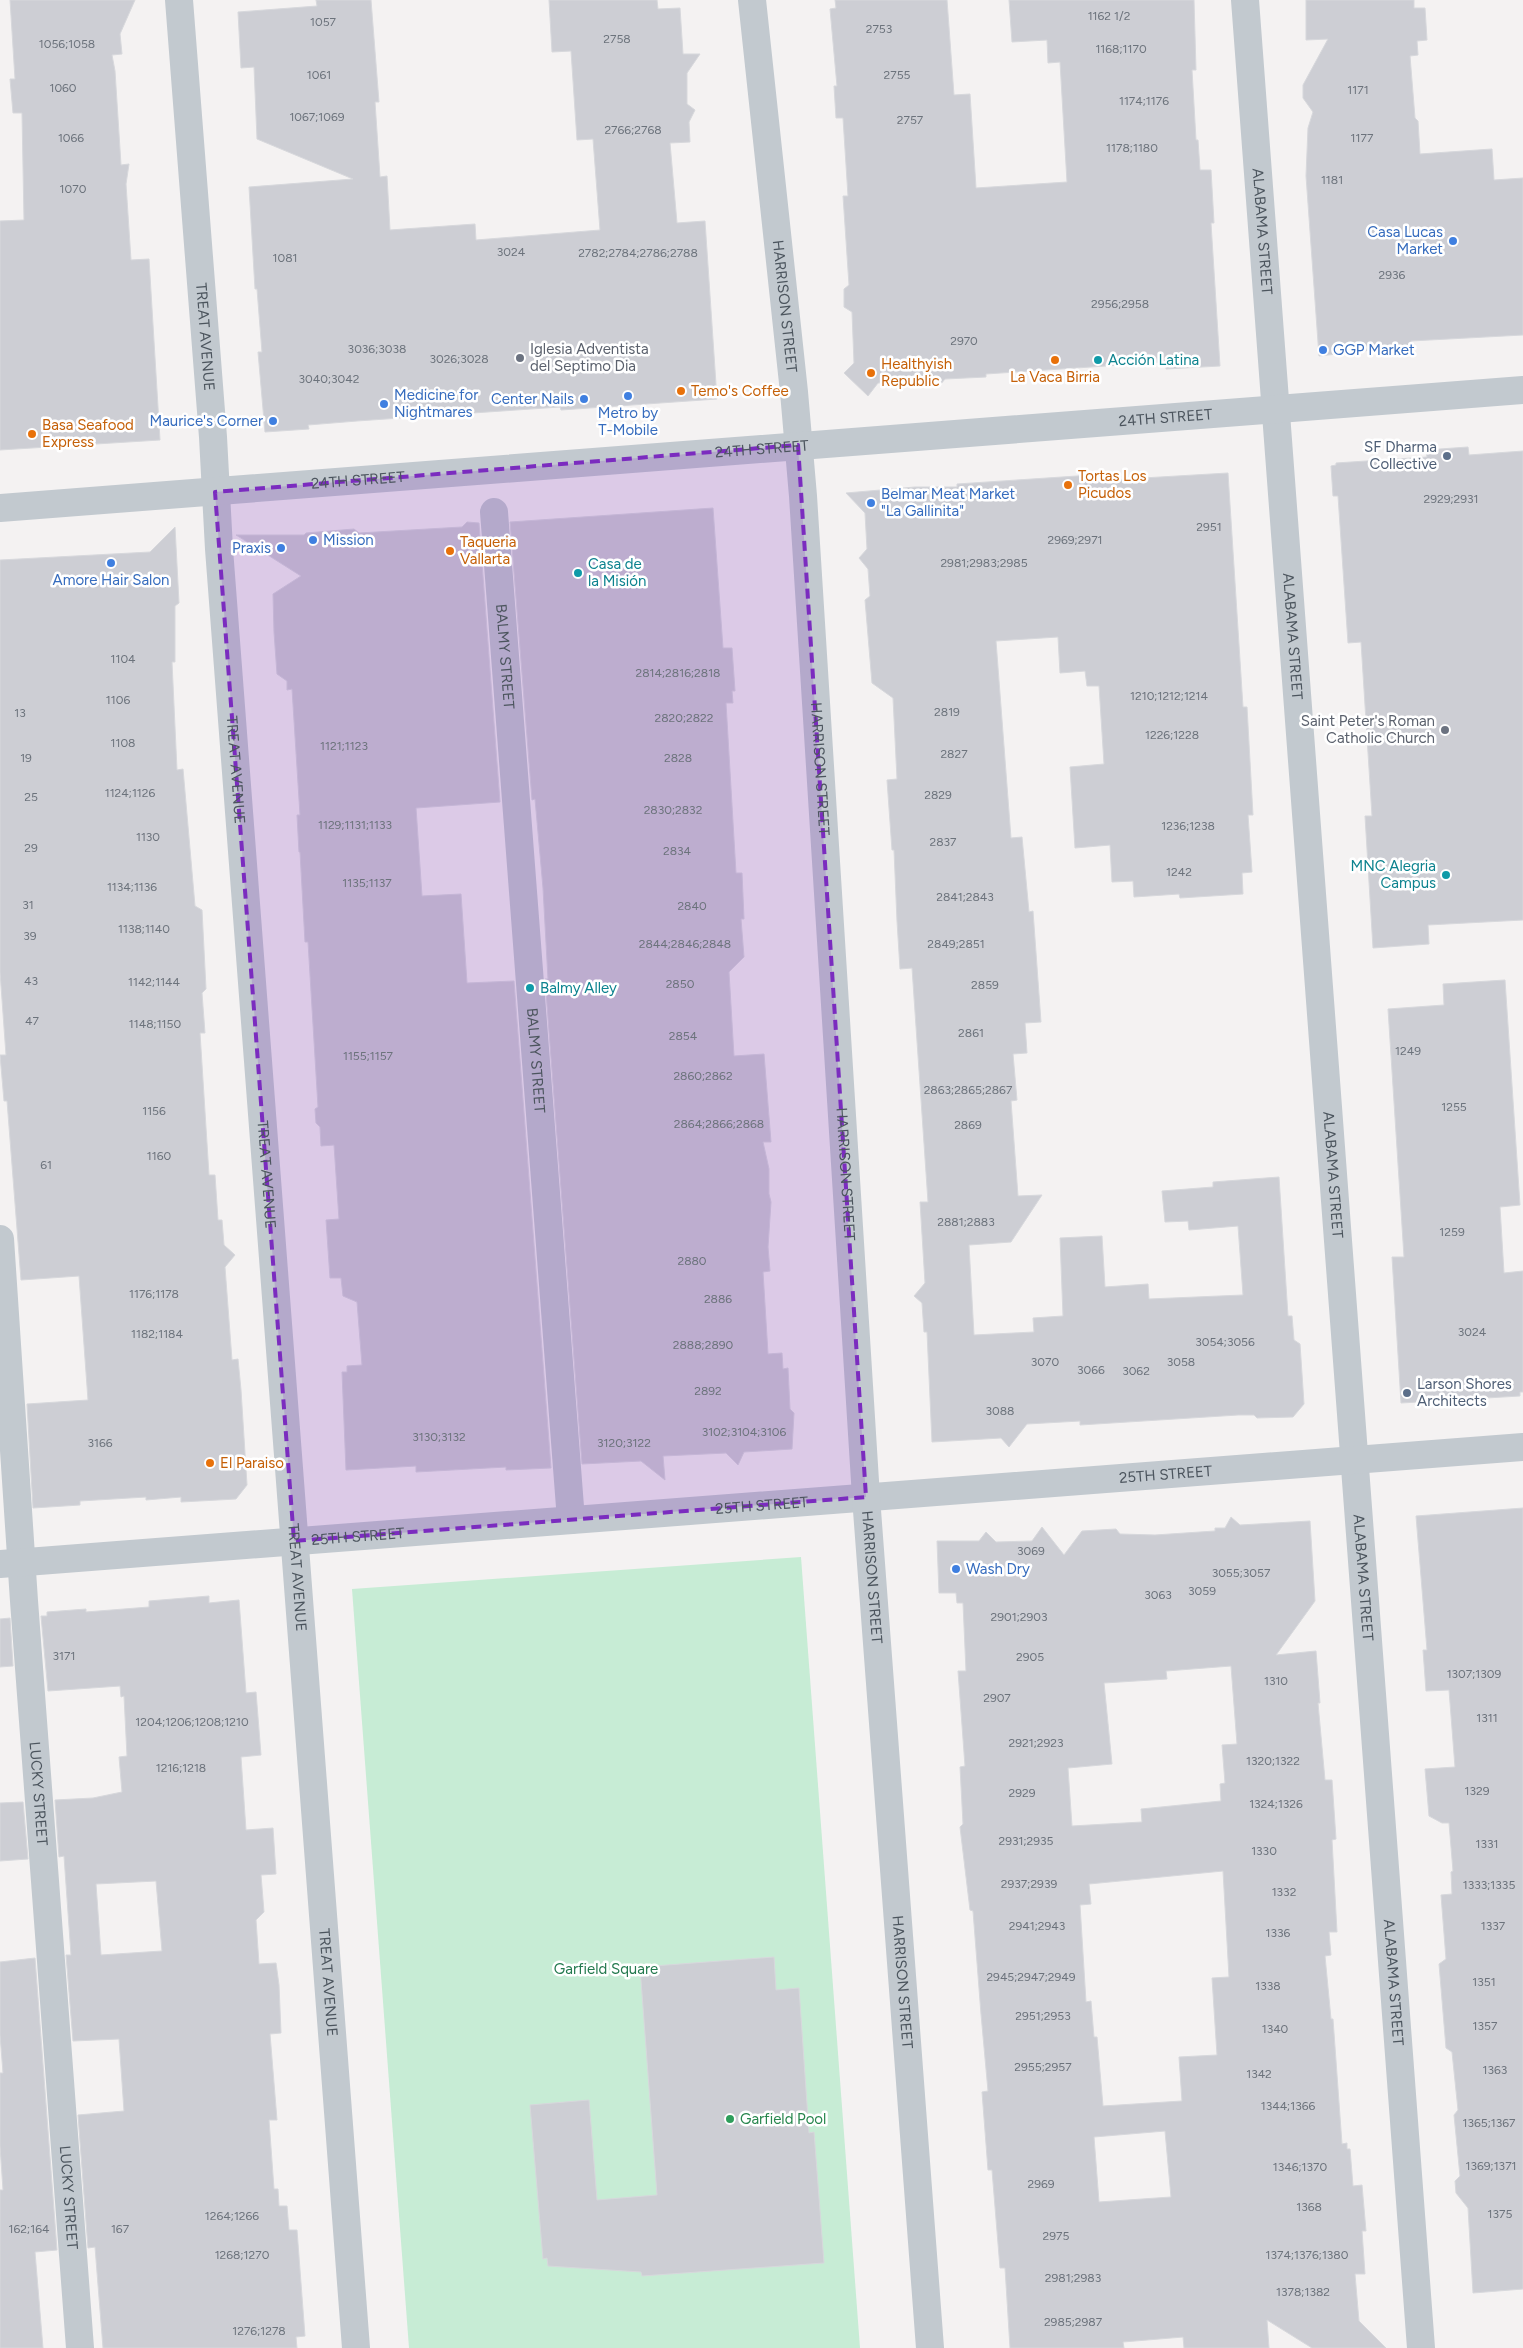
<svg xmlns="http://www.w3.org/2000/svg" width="1523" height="2348" font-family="Figtree,sans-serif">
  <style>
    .green { fill: #c7ecd5 }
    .building { fill: #cdced4; stroke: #d7d8dc; fill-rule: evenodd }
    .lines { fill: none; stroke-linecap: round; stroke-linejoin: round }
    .minor { stroke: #c2c9cf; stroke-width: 28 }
    .tertiary { stroke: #c2c9cf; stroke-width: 28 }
    .marked { fill: #7b2cbf; fill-opacity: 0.2; stroke: #7b2cbf; stroke-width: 4; stroke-dasharray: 10 6; stroke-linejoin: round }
    .shop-dot { fill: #3f7fe0; stroke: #fff; stroke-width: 2 }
    .worship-dot { fill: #6b7280; stroke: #fff; stroke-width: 2 }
    .food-dot { fill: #e8710a; stroke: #fff; stroke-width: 2 }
    .culture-dot { fill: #0f9aa8; stroke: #fff; stroke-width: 2 }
    .service-dot { fill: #5c6f8a; stroke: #fff; stroke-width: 2 }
    .leisure-dot { fill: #2e9e5b; stroke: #fff; stroke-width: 2 }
    .labels { text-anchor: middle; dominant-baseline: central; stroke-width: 5; stroke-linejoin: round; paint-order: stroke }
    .number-label { font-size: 12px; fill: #6c737c }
    .street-label { font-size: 15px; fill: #4c555e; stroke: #fff }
    .shop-label { font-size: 15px; fill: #366cbe; stroke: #fff; text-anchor: start }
    .worship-label { font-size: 15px; fill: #5b616d; stroke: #fff; text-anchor: start }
    .culture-label { font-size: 15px; fill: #0d838f; stroke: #fff; text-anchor: start }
    .food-label { font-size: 15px; fill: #c56008; stroke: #fff; text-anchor: start }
    .service-label { font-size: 15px; fill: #4e5e75; stroke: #fff; text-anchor: end }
    .park-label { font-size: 15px; fill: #23794e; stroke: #fff }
    .leisure-label { font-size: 15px; fill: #27864d; stroke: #fff; text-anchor: start }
  </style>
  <rect width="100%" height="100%" fill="#f4f2f2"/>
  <path class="green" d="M801 1557 860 2348H409L352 1589Z"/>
  <path class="building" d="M10 0H135L120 34 122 54 112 55 115 71 121 165 129 164 126 184 131 260 149 259 160 440 0 450V221L24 220 22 113H13L10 79H15Z
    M316 0H371L379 102H375L380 177 387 176 390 230 475 224 476 240 600 230 593 139 577 140 571 51 552 52 549 0H657L658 9 680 8 683 54H700L687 73V104L695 110 689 122 690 142 670 143 677 223 705 221 717 399 561 410 560 407 357 421 308 425 309 429 265 432 258 352H262L257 289H255L249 187 353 179 257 139 254 67 241 68 238 12 317 6Z
    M835 0H947L954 95 970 94 976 188 1067 182 1060 62 1048 63 1047 40 1012 42 1009 0H1194L1196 70H1192L1196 140H1198L1200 170H1211L1214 223H1211L1220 366 1166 369V362L986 374V377L945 379 940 385 923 386 918 380 878 383 868 396 844 373 854 363 852 312 844 307V289L849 285 843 196H848L843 118H836L834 86H837L830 9 836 8Z
    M1306 0H1414V8H1425L1427 40 1417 41 1418 55 1410 56 1415 118 1418 121 1420 154 1492 149 1494 180 1523 178V335L1411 341 1408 346 1319 356 1306 176 1308 128 1313 112 1303 98V85L1328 39 1306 40Z
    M1468 447 1469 455 1523 451V920L1428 925 1429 944 1373 948 1365 816H1372L1361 642 1348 643 1338 496H1333L1331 466 1336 465V463L1427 457 1426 450Z
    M1228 473 1243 707H1247L1253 815H1248L1252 872 1242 873 1243 894 1180 898 1179 894 1134 897 1133 881 1112 882 1110 845 1075 848 1070 767 1104 764 1099 686H1087L1085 671 1060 673 1058 637 996 641 1011 838 1022 837 1029 912 1033 911 1041 1022 1025 1023 1027 1053 1013 1054 1017 1100 1011 1101 1018 1196 1042 1195 1011 1242 969 1245 974 1335 1034 1332 1033 1318 1063 1316 1060 1238 1102 1236 1105 1287 1148 1284 1149 1299 1243 1295 1238 1226 1189 1230 1188 1221 1165 1222 1162 1191 1213 1187V1182L1279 1177 1288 1316H1292L1294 1340 1300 1344 1304 1404 1293 1417 1257 1418 1254 1415H1238L1080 1425V1421L1027 1424 1009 1447 1001 1438 932 1442 927 1332H924L922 1303 914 1296 925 1283 920 1202H928L912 968 900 969 897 921 894 850H892L887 780 897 779 893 698 872 683 865 600 870 596 868 569 859 558 867 549 865 513 846 493 915 487H957V484L1092 475V481Z
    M713 508 723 648H732L735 691H732L733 703H726L736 873H742L744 919H741L744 957 729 972 734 1056 764 1054 771 1142H763L769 1169V1194L771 1202 768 1247 770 1271 763 1272 768 1354 782 1353 783 1369 788 1368 790 1409 794 1413 792 1449 744 1452 738 1465 726 1453 663 1456 665 1480 641 1461 582 1464 545 979H548L543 888 535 799 532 800 510 522Z
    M467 522 479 523 500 802 416 808 422 896 461 894 467 983 514 981 551 1468 506 1470V1467L416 1472V1466L346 1470 342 1372H347V1366L362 1365 357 1302 343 1296 341 1278H330L326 1220 339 1219 334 1145 321 1146 320 1127 316 1123 315 1109 318 1107 308 942H305L300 852H299L297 815H300L292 689 287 690V681L277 674 274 632 273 594 301 576 236 535H304L306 533 354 529 359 533 462 527Z
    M175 527 179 603 175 606V662H172L177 770 183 769 195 906 202 910 206 989 202 993 205 1033H200L209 1175H215L218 1220H222L224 1245 235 1255 225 1267 232 1360 238 1359 241 1390 247 1485 236 1499 181 1502V1497L146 1500V1497L80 1501V1505L33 1508 27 1404 88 1400 79 1276 21 1280 7 1101H4L0 1055H6L0 972V560L150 552Z
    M1505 980 1520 1205 1500 1207 1504 1273 1523 1271V1392H1520V1396L1401 1403 1392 1257H1404L1388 1009 1444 1005 1443 984Z
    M1523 1508V2289L1473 2293 1468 2208 1456 2193 1455 2181 1460 2176 1454 2115 1458 2110 1452 2052 1446 2048 1439 1964 1446 1959 1441 1895 1452 1894 1451 1872 1453 1871 1449 1823H1442L1429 1816 1425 1769 1455 1767 1449 1690 1426 1691 1423 1650H1427L1416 1516Z
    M1231 1517 1240 1525 1310 1521 1315 1601 1276 1655 1316 1651 1320 1703H1318L1325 1780H1332L1336 1839 1332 1840 1337 1932H1329L1331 1955 1325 1956 1331 2019H1333L1342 2144 1347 2143V2149H1350L1353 2186 1362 2185 1366 2231H1362L1365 2274H1355L1359 2321 1386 2348H1312L1267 2320 1269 2348H1184L1183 2337 1123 2342 1124 2348H1010L1005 2268H1000L992 2170H988L982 2092 988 2091 981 2014 973 1911 970 1910 960 1827 963 1824 960 1767 965 1766 958 1671H966L963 1603H957L956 1593H939L937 1541H979L986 1532 996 1542 1032 1541 1042 1527 1064 1555 1082 1531 1116 1529 1120 1534 1155 1535 1215 1531V1528H1225ZM1231 1666 1237 1744 1222 1745 1225 1783 1220 1784 1221 1801 1141 1809 1142 1822 1072 1826 1068 1768 1112 1764 1104 1683 1167 1679 1166 1671ZM1223 1871 1229 1977 1212 1978 1217 2055 1179 2057 1182 2101 1103 2106 1097 2037H1094L1091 2001 1086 2002 1080 1905 1091 1904 1089 1884ZM1165 2131 1171 2197 1099 2202 1094 2137Z
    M209 1596V1603L239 1600 246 1693 256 1692 261 1755 241 1757 246 1830 273 1828 276 1874 261 1875 264 1912 256 1920 259 1964 276 1963 279 1985 281 2033 270 2034 277 2120H269L274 2189H278L279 2206H287L289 2230H297L305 2336 296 2337 297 2348H103L95 2247 88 2248 78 2115 124 2111 119 2039 73 2041 66 1955H71L64 1856 59 1857 55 1800 93 1798 122 1792 119 1757 127 1756 124 1696 121 1697 120 1686 48 1691 41 1616H47V1612L86 1609V1612L149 1607V1601ZM156 1881 162 1951 101 1955 96 1884Z
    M10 1618 13 1666 0 1667V1619Z
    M23 1802 28 1859 0 1861V1803Z
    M774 1957 776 1990 799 1988 809 2133 814 2132 824 2263 642 2276 641 2272 548 2266 547 2258 543 2259 530 2105 589 2100 597 2200 657 2195 640 1967Z
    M35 1958 57 2250 35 2252 43 2348H0V2190H3L0 2146V2073H3L0 2035V1962Z"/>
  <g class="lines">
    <g class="minor">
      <path id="s1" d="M179 0 213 437 219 549 356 2348"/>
      <path id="s2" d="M1245 0 1421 2348"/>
      <path id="s3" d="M494 512 571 1520"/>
      <path id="s4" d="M0 1239 24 1601 80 2348"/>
      <path id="s5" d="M0 1564 1523 1447"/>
    </g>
    <g class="tertiary">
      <path id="s6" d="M752 0 794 392 803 496 866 1497 930 2348"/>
      <path id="s7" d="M0 508 1523 390"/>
    </g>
  </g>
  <path class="marked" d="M798 445 866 1497 294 1541 215 492Z"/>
  <g class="shop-dot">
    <circle cx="1453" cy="241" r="5"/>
    <circle cx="1323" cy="350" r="5"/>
    <circle cx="628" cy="396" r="5"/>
    <circle cx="584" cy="399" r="5"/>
    <circle cx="384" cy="404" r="5"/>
    <circle cx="273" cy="421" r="5"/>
    <circle cx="871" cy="503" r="5"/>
    <circle cx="313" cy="540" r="5"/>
    <circle cx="281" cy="548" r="5"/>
    <circle cx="111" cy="563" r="5"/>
    <circle cx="956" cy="1569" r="5"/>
  </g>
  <g class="worship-dot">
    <circle cx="520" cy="358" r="5"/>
    <circle cx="1445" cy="730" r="5"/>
  </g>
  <g class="food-dot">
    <circle cx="1055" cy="360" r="5"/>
    <circle cx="871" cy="373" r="5"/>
    <circle cx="681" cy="391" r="5"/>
    <circle cx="32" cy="434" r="5"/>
    <circle cx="1068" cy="485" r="5"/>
    <circle cx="450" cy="551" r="5"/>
    <circle cx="210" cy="1463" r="5"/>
  </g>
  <g class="culture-dot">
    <circle cx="1098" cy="360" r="5"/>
    <circle cx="578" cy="573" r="5"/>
    <circle cx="1446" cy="875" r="5"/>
    <circle cx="530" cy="988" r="5"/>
  </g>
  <g class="service-dot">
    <circle cx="1447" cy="456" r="5"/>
    <circle cx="1407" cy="1393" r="5"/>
  </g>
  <circle class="leisure-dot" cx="730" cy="2119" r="5"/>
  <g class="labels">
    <g class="number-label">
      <text x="1109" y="16">1162 1/2</text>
      <text x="323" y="22">1057</text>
      <text x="879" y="29">2753</text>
      <text x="617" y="39">2758</text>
      <text x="67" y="44">1056;1058</text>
      <text x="1121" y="49">1168;1170</text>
      <text x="319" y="75">1061</text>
      <text x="897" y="75">2755</text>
      <text x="63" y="88">1060</text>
      <text x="1358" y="90">1171</text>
      <text x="1144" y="101">1174;1176</text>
      <text x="317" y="117">1067;1069</text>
      <text x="910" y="120">2757</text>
      <text x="633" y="130">2766;2768</text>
      <text x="71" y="138">1066</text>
      <text x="1362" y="138">1177</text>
      <text x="1132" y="148">1178;1180</text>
      <text x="1332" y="180">1181</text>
      <text x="73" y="189">1070</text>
      <text x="511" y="252">3024</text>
      <text x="638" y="253">2782;2784;2786;2788</text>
      <text x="285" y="258">1081</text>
      <text x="1392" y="275">2936</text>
      <text x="1120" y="304">2956;2958</text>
      <text x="964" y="341">2970</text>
      <text x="377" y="349">3036;3038</text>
      <text x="459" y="359">3026;3028</text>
      <text x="329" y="379">3040;3042</text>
      <text x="1451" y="499">2929;2931</text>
      <text x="1209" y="527">2951</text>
      <text x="1075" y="540">2969;2971</text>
      <text x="984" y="563">2981;2983;2985</text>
      <text x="123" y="659">1104</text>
      <text x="678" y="673">2814;2816;2818</text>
      <text x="1169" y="696">1210;1212;1214</text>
      <text x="118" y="700">1106</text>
      <text x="947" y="712">2819</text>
      <text x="20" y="713">13</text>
      <text x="684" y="718">2820;2822</text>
      <text x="1172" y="735">1226;1228</text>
      <text x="123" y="743">1108</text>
      <text x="344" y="746">1121;1123</text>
      <text x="954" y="754">2827</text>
      <text x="26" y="758">19</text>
      <text x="678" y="758">2828</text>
      <text x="130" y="793">1124;1126</text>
      <text x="938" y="795">2829</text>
      <text x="31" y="797">25</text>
      <text x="673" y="810">2830;2832</text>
      <text x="355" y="825">1129;1131;1133</text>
      <text x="1188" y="826">1236;1238</text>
      <text x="148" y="837">1130</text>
      <text x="943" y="842">2837</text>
      <text x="31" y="848">29</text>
      <text x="677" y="851">2834</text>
      <text x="1179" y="872">1242</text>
      <text x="367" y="883">1135;1137</text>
      <text x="132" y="887">1134;1136</text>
      <text x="965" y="897">2841;2843</text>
      <text x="28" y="905">31</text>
      <text x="692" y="906">2840</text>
      <text x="144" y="929">1138;1140</text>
      <text x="30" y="936">39</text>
      <text x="685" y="944">2844;2846;2848</text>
      <text x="956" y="944">2849;2851</text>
      <text x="31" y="981">43</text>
      <text x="154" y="982">1142;1144</text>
      <text x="680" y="984">2850</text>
      <text x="985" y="985">2859</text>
      <text x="32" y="1021">47</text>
      <text x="155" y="1024">1148;1150</text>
      <text x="971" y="1033">2861</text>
      <text x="683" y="1036">2854</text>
      <text x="1408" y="1051">1249</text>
      <text x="368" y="1056">1155;1157</text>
      <text x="703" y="1076">2860;2862</text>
      <text x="968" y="1090">2863;2865;2867</text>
      <text x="1454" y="1107">1255</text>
      <text x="154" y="1111">1156</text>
      <text x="719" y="1124">2864;2866;2868</text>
      <text x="968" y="1125">2869</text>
      <text x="159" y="1156">1160</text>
      <text x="46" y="1165">61</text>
      <text x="966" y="1222">2881;2883</text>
      <text x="1452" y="1232">1259</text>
      <text x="692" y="1261">2880</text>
      <text x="154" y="1294">1176;1178</text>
      <text x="718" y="1299">2886</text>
      <text x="1472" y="1332">3024</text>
      <text x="157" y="1334">1182;1184</text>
      <text x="1225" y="1342">3054;3056</text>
      <text x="703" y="1345">2888;2890</text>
      <text x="1045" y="1362">3070</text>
      <text x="1181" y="1362">3058</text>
      <text x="1091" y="1370">3066</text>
      <text x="1136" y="1371">3062</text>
      <text x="708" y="1391">2892</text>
      <text x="1000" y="1411">3088</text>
      <text x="744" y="1432">3102;3104;3106</text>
      <text x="439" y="1437">3130;3132</text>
      <text x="100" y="1443">3166</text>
      <text x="624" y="1443">3120;3122</text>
      <text x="1031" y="1551">3069</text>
      <text x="1241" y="1573">3055;3057</text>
      <text x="1202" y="1591">3059</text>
      <text x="1158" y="1595">3063</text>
      <text x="1019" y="1617">2901;2903</text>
      <text x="64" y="1656">3171</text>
      <text x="1030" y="1657">2905</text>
      <text x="1474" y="1674">1307;1309</text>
      <text x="1276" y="1681">1310</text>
      <text x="997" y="1698">2907</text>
      <text x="1487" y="1718">1311</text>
      <text x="192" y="1722">1204;1206;1208;1210</text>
      <text x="1036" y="1743">2921;2923</text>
      <text x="1273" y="1761">1320;1322</text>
      <text x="181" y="1768">1216;1218</text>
      <text x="1477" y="1791">1329</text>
      <text x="1022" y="1793">2929</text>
      <text x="1276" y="1804">1324;1326</text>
      <text x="1026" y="1841">2931;2935</text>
      <text x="1487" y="1844">1331</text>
      <text x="1264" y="1851">1330</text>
      <text x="1029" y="1884">2937;2939</text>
      <text x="1489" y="1885">1333;1335</text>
      <text x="1284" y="1892">1332</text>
      <text x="1037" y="1926">2941;2943</text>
      <text x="1493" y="1926">1337</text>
      <text x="1278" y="1933">1336</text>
      <text x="1031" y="1977">2945;2947;2949</text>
      <text x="1484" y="1982">1351</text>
      <text x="1268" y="1986">1338</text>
      <text x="1043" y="2016">2951;2953</text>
      <text x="1485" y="2026">1357</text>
      <text x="1275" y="2029">1340</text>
      <text x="1043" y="2067">2955;2957</text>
      <text x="1495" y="2070">1363</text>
      <text x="1259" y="2074">1342</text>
      <text x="1288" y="2106">1344;1366</text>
      <text x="1489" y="2123">1365;1367</text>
      <text x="1491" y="2166">1369;1371</text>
      <text x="1300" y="2167">1346;1370</text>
      <text x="1041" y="2184">2969</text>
      <text x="1309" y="2207">1368</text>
      <text x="1500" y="2214">1375</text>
      <text x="232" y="2216">1264;1266</text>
      <text x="29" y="2229">162;164</text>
      <text x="120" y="2229">167</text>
      <text x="1056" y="2236">2975</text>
      <text x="242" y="2255">1268;1270</text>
      <text x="1307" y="2255">1374;1376;1380</text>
      <text x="1073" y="2278">2981;2983</text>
      <text x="1303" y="2292">1378;1382</text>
      <text x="1073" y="2322">2985;2987</text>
      <text x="259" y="2331">1276;1278</text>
    </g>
    <g class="street-label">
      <text stroke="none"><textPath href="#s2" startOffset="232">ALABAMA STREET</textPath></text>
      <text stroke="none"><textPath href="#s6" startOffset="308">HARRISON STREET</textPath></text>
      <text stroke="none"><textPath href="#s1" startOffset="338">TREAT AVENUE</textPath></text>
      <text stroke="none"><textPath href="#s7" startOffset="1169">24TH STREET</textPath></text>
      <text stroke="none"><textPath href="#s7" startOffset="764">24TH STREET</textPath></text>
      <text stroke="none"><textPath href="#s7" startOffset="359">24TH STREET</textPath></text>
      <text stroke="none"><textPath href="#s2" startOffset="638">ALABAMA STREET</textPath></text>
      <text stroke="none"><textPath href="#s3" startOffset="145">BALMY STREET</textPath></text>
      <text stroke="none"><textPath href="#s6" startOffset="772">HARRISON STREET</textPath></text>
      <text stroke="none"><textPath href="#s1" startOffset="772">TREAT AVENUE</textPath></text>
      <text stroke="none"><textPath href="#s3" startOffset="550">BALMY STREET</textPath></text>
      <text stroke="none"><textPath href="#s1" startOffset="1178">TREAT AVENUE</textPath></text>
      <text stroke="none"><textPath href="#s6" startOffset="1178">HARRISON STREET</textPath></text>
      <text stroke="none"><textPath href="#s2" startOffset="1178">ALABAMA STREET</textPath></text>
      <text stroke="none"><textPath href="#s5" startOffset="1169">25TH STREET</textPath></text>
      <text stroke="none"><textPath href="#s5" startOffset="764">25TH STREET</textPath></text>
      <text stroke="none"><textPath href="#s5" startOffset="359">25TH STREET</textPath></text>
      <text stroke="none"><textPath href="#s1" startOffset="1582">TREAT AVENUE</textPath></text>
      <text stroke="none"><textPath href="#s6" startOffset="1582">HARRISON STREET</textPath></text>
      <text stroke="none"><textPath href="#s2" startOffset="1582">ALABAMA STREET</textPath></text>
      <text stroke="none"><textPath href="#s4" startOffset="556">LUCKY STREET</textPath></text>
      <text stroke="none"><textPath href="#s1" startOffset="1988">TREAT AVENUE</textPath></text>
      <text stroke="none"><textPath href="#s6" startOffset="1988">HARRISON STREET</textPath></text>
      <text stroke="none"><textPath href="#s2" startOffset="1988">ALABAMA STREET</textPath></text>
      <text stroke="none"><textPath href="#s4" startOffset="961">LUCKY STREET</textPath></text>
    </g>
    <g class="shop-label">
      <text x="1443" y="232" text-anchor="end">Casa Lucas<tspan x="1443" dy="17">Market</tspan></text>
      <text x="1333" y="350">GGP Market</text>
      <text x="394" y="395">Medicine for<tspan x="394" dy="17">Nightmares</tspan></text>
      <text x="574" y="399" text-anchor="end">Center Nails</text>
      <text x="628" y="413" text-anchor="middle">Metro by<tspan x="628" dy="17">T-Mobile</tspan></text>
      <text x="263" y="421" text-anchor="end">Maurice's Corner</text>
      <text x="881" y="494">Belmar Meat Market<tspan x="881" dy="17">"La Gallinita"</tspan></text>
      <text x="323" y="540">Mission</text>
      <text x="271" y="548" text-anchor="end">Praxis</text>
      <text x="111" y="580" text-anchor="middle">Amore Hair Salon</text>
      <text x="966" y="1569">Wash Dry</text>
    </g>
    <g class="worship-label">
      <text x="530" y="349">Iglesia Adventista<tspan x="530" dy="17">del Septimo Dia</tspan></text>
      <text x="1435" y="721" text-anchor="end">Saint Peter's Roman<tspan x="1435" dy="17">Catholic Church</tspan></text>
    </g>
    <g class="culture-label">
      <text x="1108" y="360">Acción Latina</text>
      <text x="588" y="564">Casa de<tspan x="588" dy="17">la Misión</tspan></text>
      <text x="1436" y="866" text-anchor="end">MNC Alegria<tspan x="1436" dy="17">Campus</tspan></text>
      <text x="540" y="988">Balmy Alley</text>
    </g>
    <g class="food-label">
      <text x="881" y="364">Healthyish<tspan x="881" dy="17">Republic</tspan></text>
      <text x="1055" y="377" text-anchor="middle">La Vaca Birria</text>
      <text x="691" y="391">Temo's Coffee</text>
      <text x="42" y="425">Basa Seafood<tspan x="42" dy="17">Express</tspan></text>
      <text x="1078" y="476">Tortas Los<tspan x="1078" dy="17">Picudos</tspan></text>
      <text x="460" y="542">Taqueria<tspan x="460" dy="17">Vallarta</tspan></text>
      <text x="220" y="1463">El Paraiso</text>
    </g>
    <g class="service-label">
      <text x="1437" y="447">SF Dharma<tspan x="1437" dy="17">Collective</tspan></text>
      <text x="1417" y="1384" text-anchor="start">Larson Shores<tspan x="1417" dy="17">Architects</tspan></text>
    </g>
    <g class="park-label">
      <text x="606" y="1969">Garfield Square</text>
    </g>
    <g class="leisure-label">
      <text x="740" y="2119">Garfield Pool</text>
    </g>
  </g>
</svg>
